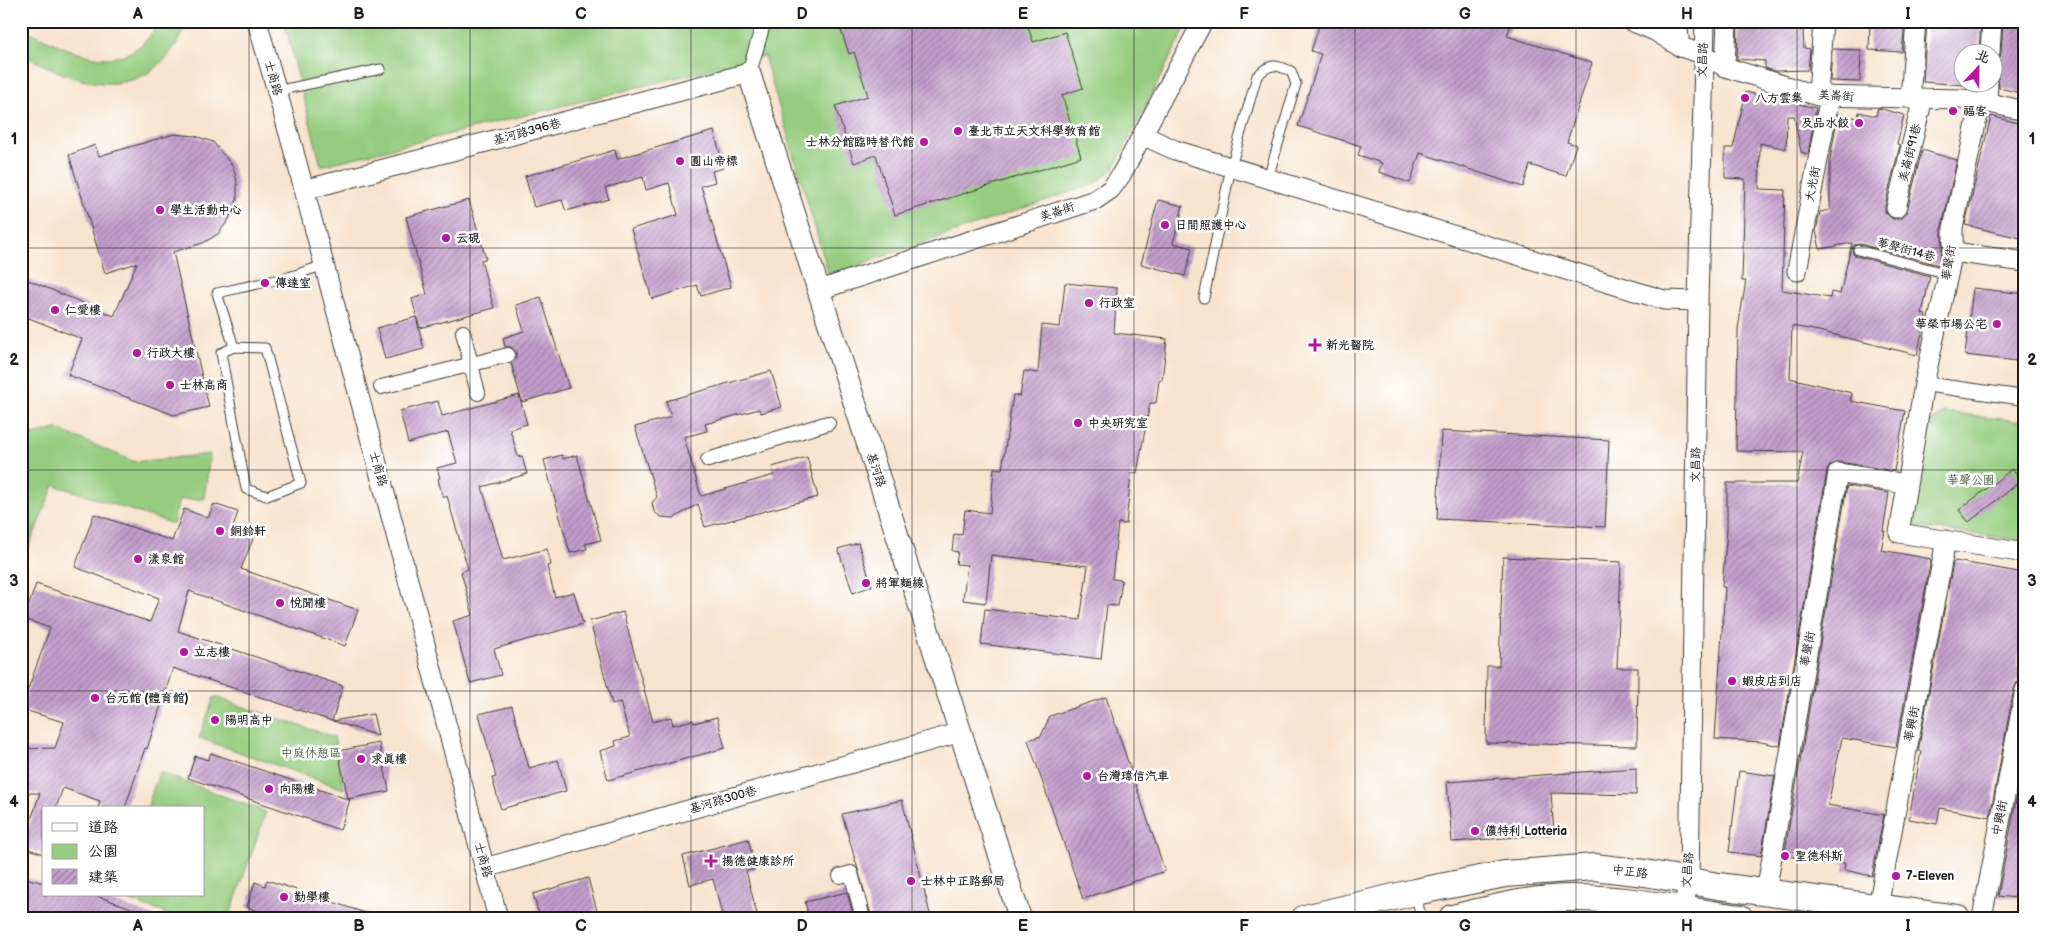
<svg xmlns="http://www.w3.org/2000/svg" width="2046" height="939" font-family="'Balsamiq Sans','LXGW WenKai TC',sans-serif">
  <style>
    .green { fill: #95cc7f; stroke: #58744e }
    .building { fill: url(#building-hatch) }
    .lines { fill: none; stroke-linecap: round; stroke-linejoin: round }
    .service-casing { stroke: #3d3a37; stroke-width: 11 }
    .pedestrian-casing { stroke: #3d3a37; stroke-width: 16 }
    .minor-casing { stroke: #3d3a37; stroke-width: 21 }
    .tertiary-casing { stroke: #3d3a37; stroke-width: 24 }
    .secondary-casing { stroke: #3d3a37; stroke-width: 28 }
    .service { stroke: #fff; stroke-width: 9 }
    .pedestrian { stroke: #fff; stroke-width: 14 }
    .minor { stroke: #fff; stroke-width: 19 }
    .tertiary { stroke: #fff; stroke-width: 22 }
    .secondary { stroke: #fff; stroke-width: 26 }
    .grid { fill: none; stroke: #1c1c1c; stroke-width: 1; stroke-opacity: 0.55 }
    .poi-dot { fill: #b5179e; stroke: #fff; stroke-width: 2 }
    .labels { text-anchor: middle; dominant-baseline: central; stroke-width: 5; stroke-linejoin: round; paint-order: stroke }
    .street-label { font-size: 12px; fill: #1c1c1c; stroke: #fff }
    .poi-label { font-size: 12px; font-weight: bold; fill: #1c1c1c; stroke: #fff; text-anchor: start }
    .park-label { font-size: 12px; fill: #4c6244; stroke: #fff }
    .neatline { fill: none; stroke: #1c1c1c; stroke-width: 2 }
    .grid-label { font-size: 16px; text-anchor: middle; font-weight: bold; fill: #1c1c1c }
  </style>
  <defs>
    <pattern id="building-hatch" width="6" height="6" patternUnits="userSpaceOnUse" patternTransform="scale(1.25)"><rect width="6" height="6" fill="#c49dcc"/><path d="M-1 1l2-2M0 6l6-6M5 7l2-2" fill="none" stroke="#9e7fa5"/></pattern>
  </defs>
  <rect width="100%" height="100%" fill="#fff"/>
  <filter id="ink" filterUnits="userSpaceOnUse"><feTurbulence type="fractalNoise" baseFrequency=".02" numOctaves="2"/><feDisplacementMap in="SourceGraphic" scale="10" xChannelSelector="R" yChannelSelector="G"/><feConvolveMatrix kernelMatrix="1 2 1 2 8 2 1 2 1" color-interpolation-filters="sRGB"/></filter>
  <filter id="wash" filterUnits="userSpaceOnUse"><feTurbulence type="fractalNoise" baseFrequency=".0096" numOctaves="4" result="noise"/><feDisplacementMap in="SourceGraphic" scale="20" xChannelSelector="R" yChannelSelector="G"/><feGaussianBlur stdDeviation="1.12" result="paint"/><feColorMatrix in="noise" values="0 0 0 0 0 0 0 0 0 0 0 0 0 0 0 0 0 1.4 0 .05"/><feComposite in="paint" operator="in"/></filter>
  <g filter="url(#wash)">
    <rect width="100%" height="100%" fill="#f7e3ce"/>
    <path class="green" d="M160 21H187C169 72 130 93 78 79 59 74 39 62 21 54V28C71 50 123 86 160 21Z
      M284 21H1189L1114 168 1097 183 829 275 764 56 321 166Z
      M1945 412 2025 422V541L1916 527 1909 517 1928 424Z
      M57 429 135 462 210 454 204 499 179 500 173 524 54 485 27 551 21 549V438Z
      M214 697 334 737 344 789 199 738Z
      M159 772 266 812 229 918H178L117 896 204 895V808H147Z"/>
    <g id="blocks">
      <path class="building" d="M838 21H1026L1033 42 1065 32 1083 88 1062 95 1081 157 895 215 876 155 854 163 835 106 868 96 854 52 849 54Z
        M1332 21H1462L1475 25 1476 21H1512L1507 36 1592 63 1567 142 1576 145 1566 176 1530 165 1523 187 1420 153 1410 183 1379 172 1382 163 1358 155 1361 146 1298 126 1321 54 1311 51 1320 23 1330 26Z
        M1738 21H1806L1803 32 1804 48 1810 49 1808 70 1775 71 1765 68V61L1737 59Z
        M1870 21H1905L1902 52 1869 50Z
        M1927 21H1981L1979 52H1964V85L1923 82Z
        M2003 21H2025V94L1999 88 1998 77 1996 74 2001 53Z
        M1832 49 1861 50 1860 82 1830 81Z
        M1746 92 1816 108 1808 154 1801 152 1794 116H1787L1786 149 1760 143 1759 189 1785 190 1782 290 1830 298 1831 292 1840 294 1852 243 1820 249 1816 231 1820 212 1830 210V159L1838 114 1858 118 1859 112 1876 116 1878 108 1904 115 1897 144 1900 145 1885 205V212L1893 219H1900L1907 211 1922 150 1957 160 1942 226V251L1939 265 1860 244 1854 245 1852 249 1853 254 1856 256 1930 276 1922 314 1926 315 1917 355 1819 331 1792 326 1790 378 1852 393 1850 401 1905 411 1894 471 1839 462 1830 466 1827 471 1780 746 1761 742 1715 739 1725 587H1722L1727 530V483H1797L1803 452 1736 451 1738 329 1746 281H1742L1745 179 1725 178V148H1733Z
        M1991 116 2025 125V239L1965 225Z
        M714 131 724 168 712 171 715 182 701 186 731 287 701 296 697 285 652 299 631 229 678 215 669 183 646 190 643 177 605 188 609 199 566 211 562 200 534 207 525 176 615 150 617 159Z
        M174 134 195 136 213 142 233 166 237 182V200L229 219 218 234 203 243 173 252 209 407 174 415 68 375 82 339 21 315V277L114 316 137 263 105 273 69 155 95 145 99 156Z
        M469 200 486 259 481 260 494 308 420 328 412 299 427 294 406 217Z
        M1158 200 1183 206 1173 243 1192 248 1185 276 1141 264Z
        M1065 283 1117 288 1114 333 1167 339 1162 380H1159L1156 403H1150L1137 473H1131L1126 524 1118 523 1112 579 1122 580 1118 606 1107 605 1101 659 981 644 985 609 1080 620 1088 566 991 555 986 603 963 600 967 565 956 564 958 552 952 551 954 534 962 535 965 510 990 513 994 468 1002 469 1013 395 1020 396 1024 371 1038 373 1042 325 1060 327Z
        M1973 288 2025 294V362L1965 355Z
        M541 297 569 388 522 402 511 363 516 358V352L511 347H505L503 338 524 331 516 305Z
        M416 317 424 349 385 359 377 328Z
        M771 371 782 407 761 413 759 409 705 424 707 431 684 437 701 496 774 475 772 467 807 457 818 497 705 527 698 504 674 518 661 517 654 512 652 503 657 497 635 427 671 417 666 401Z
        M519 395 527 424 510 429 518 457 522 456 527 474 482 487 503 560 547 549 551 565 547 566 555 597 574 592 583 624 494 649 501 675 470 683 453 621 473 615 461 572 468 569 447 496 443 498 438 479 440 478 437 468 457 463 448 432 408 443 400 411 438 401 442 416Z
        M1441 431 1609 440 1605 527 1437 519Z
        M562 455 563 459 577 455 601 540 585 544 587 549 570 553 544 460Z
        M2012 469 2021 481 1969 522 1959 510Z
        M1847 486 1889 493 1883 531H1885L1881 550 1931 559 1896 747 1842 738 1828 805 1884 815 1872 876 1844 870 1845 863 1784 856Z
        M214 504 238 512 233 527 254 536 241 569 358 610 345 646 189 591 178 631 343 686 332 721 173 668 147 749 145 748 125 808H98L100 801 63 788 56 808H44V854L22 847 40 793H21V749L55 748 64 722 21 709 50 628 24 619 36 584 150 622 159 598 75 567 94 514 172 541 184 509 208 518Z
        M858 543 872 586 853 593 838 549Z
        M1503 557 1621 562 1617 668H1638L1637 746 1486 743 1487 666H1499Z
        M1955 561 2025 573V623L2017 668 2025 669V679L2017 682 2014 688 1990 817 1940 808 1937 824 1909 819 1921 751H1918L1953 563Z
        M623 612 653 722 671 717 673 725 693 720 694 723 717 717 725 748 608 780 600 751 616 746 615 741 630 737 620 702 612 704 590 621Z
        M1106 697 1165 871 1083 899 1028 740 1041 736 1050 716Z
        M512 706 529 768 558 760 566 791 501 809 492 778 496 777 479 714Z
        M373 714 378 736 333 721Z
        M379 743 389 791 348 799 338 751Z
        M2025 752V899L1998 896Z
        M211 753 350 800 340 830 188 778 195 756 208 760Z
        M1636 768V795L1551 793 1554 834 1452 842 1447 782Z
        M1739 771 1775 776 1761 856 1729 852Z
        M902 800 931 918H872L842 814Z
        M748 839 756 869 746 871 758 918H723L713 879 690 885 683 856Z
        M21 877 44 883V895H94L154 916V918H21Z
        M588 878 597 911 573 918H540L533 894Z
        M267 880 371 915V918H276L247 907 255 882 265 886Z
        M847 892 854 918H809L805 902Z"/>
    </g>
  </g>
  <g filter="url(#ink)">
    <use href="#blocks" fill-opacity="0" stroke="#3d3a37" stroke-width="1"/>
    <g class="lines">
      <g class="service-casing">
        <path id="service" d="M276 91 381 69
          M1858 250 1948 274
          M1204 298 1231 167 1257 76C1270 63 1275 64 1291 71L1296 84 1268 178
          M234 347 265 348 301 483 267 496 246 489 221 353Z
          M234 347 217 293 289 277 324 265
          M1415 895 1422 918"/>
      </g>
      <g class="pedestrian-casing">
        <path id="pedestrian" d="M749 73 764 21
          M463 332 478 393
          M1924 384 2025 398
          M381 387 508 355
          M708 460 828 423
          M840 876 851 873 863 918"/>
      </g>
      <g class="minor-casing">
        <path id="minor" d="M257 21 293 148 498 918
          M1631 21 1655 31 1680 47 1703 54 1725 67 1818 96 1961 99 1981 101 2025 111
          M1677 21 1680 47
          M1990 52 1992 21
          M1725 67 1727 21
          M1818 96 1823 21
          M1910 99 1916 21
          M1981 101 1953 228V252L1924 384 1899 533 2025 553
          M1987 102 1988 82
          M1142 135 1175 150 1664 300 1698 301
          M304 190 749 73
          M1896 208 1923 98
          M1953 252 2025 262
          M1797 271 1830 96
          M819 290 1095 200 1111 189 1121 175 1203 21
          M485 868 961 732
          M1766 892 1838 473 1906 484
          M1878 907 1946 540
          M1683 908 1689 881 1698 301 1705 21
          M1982 918 2025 690"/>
      </g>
      <g class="tertiary-casing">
        <path id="tertiary" d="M749 73 1020 918"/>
      </g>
      <g class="secondary-casing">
        <path id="secondary" d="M1305 918 1415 892 1505 874 1594 867 1645 873 1718 886 1957 918
          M1452 918C1492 909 1534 897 1576 898 1631 898 1685 911 1740 918"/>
      </g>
      <use href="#service" class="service"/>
      <use href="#pedestrian" class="pedestrian"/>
      <use href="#minor" class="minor"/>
      <use href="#tertiary" class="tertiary"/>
      <use href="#secondary" class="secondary"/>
    </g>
  </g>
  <path class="grid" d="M249 21V918M470 21V918M691 21V918M912 21V918M1134 21V918M1355 21V918M1576 21V918M1797 21V918M21 248H2025M21 470H2025M21 691H2025"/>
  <g class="poi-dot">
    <circle cx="1745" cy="98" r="5"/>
    <circle cx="1953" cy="111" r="5"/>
    <circle cx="1859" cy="123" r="5"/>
    <circle cx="958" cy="131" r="5"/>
    <circle cx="924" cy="142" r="5"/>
    <circle cx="680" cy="161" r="5"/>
    <circle cx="160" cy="210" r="5"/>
    <circle cx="1165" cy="225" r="5"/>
    <circle cx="446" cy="238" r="5"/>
    <circle cx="265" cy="283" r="5"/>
    <circle cx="1089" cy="303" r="5"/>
    <circle cx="55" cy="310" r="5"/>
    <circle cx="1997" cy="324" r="5"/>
    <path d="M1312.5 337.5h5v5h5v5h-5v5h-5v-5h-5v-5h5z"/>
    <circle cx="137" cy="353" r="5"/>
    <circle cx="170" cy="385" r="5"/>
    <circle cx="1078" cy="423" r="5"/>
    <circle cx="220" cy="531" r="5"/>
    <circle cx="138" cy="559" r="5"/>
    <circle cx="866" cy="583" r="5"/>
    <circle cx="280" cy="603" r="5"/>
    <circle cx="184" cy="652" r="5"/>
    <circle cx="1732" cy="681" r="5"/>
    <circle cx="95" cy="698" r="5"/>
    <circle cx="215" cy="720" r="5"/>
    <circle cx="361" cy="759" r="5"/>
    <circle cx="1087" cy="776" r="5"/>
    <circle cx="269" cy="789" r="5"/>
    <circle cx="1475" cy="831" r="5"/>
    <circle cx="1785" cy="856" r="5"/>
    <path d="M708.5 853.5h5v5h5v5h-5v5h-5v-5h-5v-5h5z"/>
    <circle cx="1896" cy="876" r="5"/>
    <circle cx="911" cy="881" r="5"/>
    <circle cx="284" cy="897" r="5"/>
  </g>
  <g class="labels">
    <g class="street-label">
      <text transform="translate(1703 60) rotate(-88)">文昌路</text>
      <text transform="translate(273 78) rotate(75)">士商路</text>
      <text transform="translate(1836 96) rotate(4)">美崙街</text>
      <text transform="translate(527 132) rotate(-15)">基河路396巷</text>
      <text transform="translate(1910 153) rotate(-76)">美崙街91巷</text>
      <text transform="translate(1813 184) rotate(-79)">大光街</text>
      <text transform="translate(1057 212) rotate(-18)">美崙街</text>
      <text transform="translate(1906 250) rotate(15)">華聲街14巷</text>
      <text transform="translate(1949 263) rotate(-81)">華聲街</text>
      <text transform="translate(1696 465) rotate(-89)">文昌路</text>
      <text transform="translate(378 469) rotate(75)">士商路</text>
      <text transform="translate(876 470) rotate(72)">基河路</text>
      <text transform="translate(1808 649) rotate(-80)">華聲街</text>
      <text transform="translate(1912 724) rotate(-79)">華興街</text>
      <text transform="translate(723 800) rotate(-16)">基河路300巷</text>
      <text transform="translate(2000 818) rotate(-79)">中興街</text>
      <text transform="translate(483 860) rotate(75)">士商路</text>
      <text transform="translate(1688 870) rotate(-86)">文昌路</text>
      <text transform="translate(1630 872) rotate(7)">中正路</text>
    </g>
    <g class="poi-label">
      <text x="1755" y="98">八方雲集</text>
      <text x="1963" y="111">福客</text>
      <text x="1849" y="123" text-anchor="end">及品水餃</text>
      <text x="968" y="131">臺北市立天文科學教育館</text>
      <text x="914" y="142" text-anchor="end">士林分館臨時替代館</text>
      <text x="690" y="161">圓山帝標</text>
      <text x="170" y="210">學生活動中心</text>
      <text x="1175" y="225">日間照護中心</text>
      <text x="456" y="238">云硯</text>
      <text x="275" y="283">傳達室</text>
      <text x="1099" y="303">行政室</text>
      <text x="65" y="310">仁愛樓</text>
      <text x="1987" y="324" text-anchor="end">華榮市場公宅</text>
      <text x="1326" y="345">新光醫院</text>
      <text x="147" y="353">行政大樓</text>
      <text x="180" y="385">士林高商</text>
      <text x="1088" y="423">中央研究室</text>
      <text x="230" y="531">銅鈴軒</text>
      <text x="148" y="559">漾泉館</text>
      <text x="876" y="583">將軍麵線</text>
      <text x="290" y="603">悅聞樓</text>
      <text x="194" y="652">立志樓</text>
      <text x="1742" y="681">蝦皮店到店</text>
      <text x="105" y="698">台元館 (體育館)</text>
      <text x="225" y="720">陽明高中</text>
      <text x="371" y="759">求真樓</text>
      <text x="1097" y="776">台灣瑋信汽車</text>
      <text x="279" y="789">向陽樓</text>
      <text x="1485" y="831">儂特利 Lotteria</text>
      <text x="1795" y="856">聖德科斯</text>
      <text x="722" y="861">揚德健康診所</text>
      <text x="1906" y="876">7-Eleven</text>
      <text x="921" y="881">士林中正路郵局</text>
      <text x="294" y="897">勤學樓</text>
    </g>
    <g class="park-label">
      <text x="1971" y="480">華聲公園</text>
      <text x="311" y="753">中庭休憩區</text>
    </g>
  </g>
  <rect width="2046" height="939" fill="none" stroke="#fff" stroke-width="55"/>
  <rect x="42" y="806" width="162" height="90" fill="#ffffff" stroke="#a4a4a4"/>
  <rect x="52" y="823" width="25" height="8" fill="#ffffff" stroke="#a4a4a4"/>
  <text x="88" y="832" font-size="15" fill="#1c1c1c">道路</text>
  <rect x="52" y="844" width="25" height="15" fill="#95cc7f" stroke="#a4a4a4"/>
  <text x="88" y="856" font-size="15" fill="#1c1c1c">公園</text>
  <rect x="52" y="869" width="25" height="15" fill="url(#building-hatch)" stroke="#a4a4a4"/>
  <text x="88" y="882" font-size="15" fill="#1c1c1c">建築</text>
  <g transform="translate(1978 68) rotate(22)"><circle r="24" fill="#ffffff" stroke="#a4a4a4"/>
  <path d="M0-4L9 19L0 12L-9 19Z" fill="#b5179e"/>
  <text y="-8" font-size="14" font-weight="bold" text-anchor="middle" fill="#1c1c1c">北</text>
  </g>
  <rect x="28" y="28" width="1990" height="884" class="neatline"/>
  <g class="grid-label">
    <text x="138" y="19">A</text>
    <text x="359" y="19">B</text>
    <text x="581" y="19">C</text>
    <text x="802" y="19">D</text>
    <text x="1023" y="19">E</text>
    <text x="1244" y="19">F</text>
    <text x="1465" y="19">G</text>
    <text x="1687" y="19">H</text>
    <text x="1908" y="19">I</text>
    <text x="14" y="144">1</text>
    <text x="2032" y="144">1</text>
    <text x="14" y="365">2</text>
    <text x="2032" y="365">2</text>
    <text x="14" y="586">3</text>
    <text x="2032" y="586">3</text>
    <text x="14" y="807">4</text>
    <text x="2032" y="807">4</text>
    <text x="138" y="931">A</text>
    <text x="359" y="931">B</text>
    <text x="581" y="931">C</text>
    <text x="802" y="931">D</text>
    <text x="1023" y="931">E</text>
    <text x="1244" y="931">F</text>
    <text x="1465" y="931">G</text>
    <text x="1687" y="931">H</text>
    <text x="1908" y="931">I</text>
  </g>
</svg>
